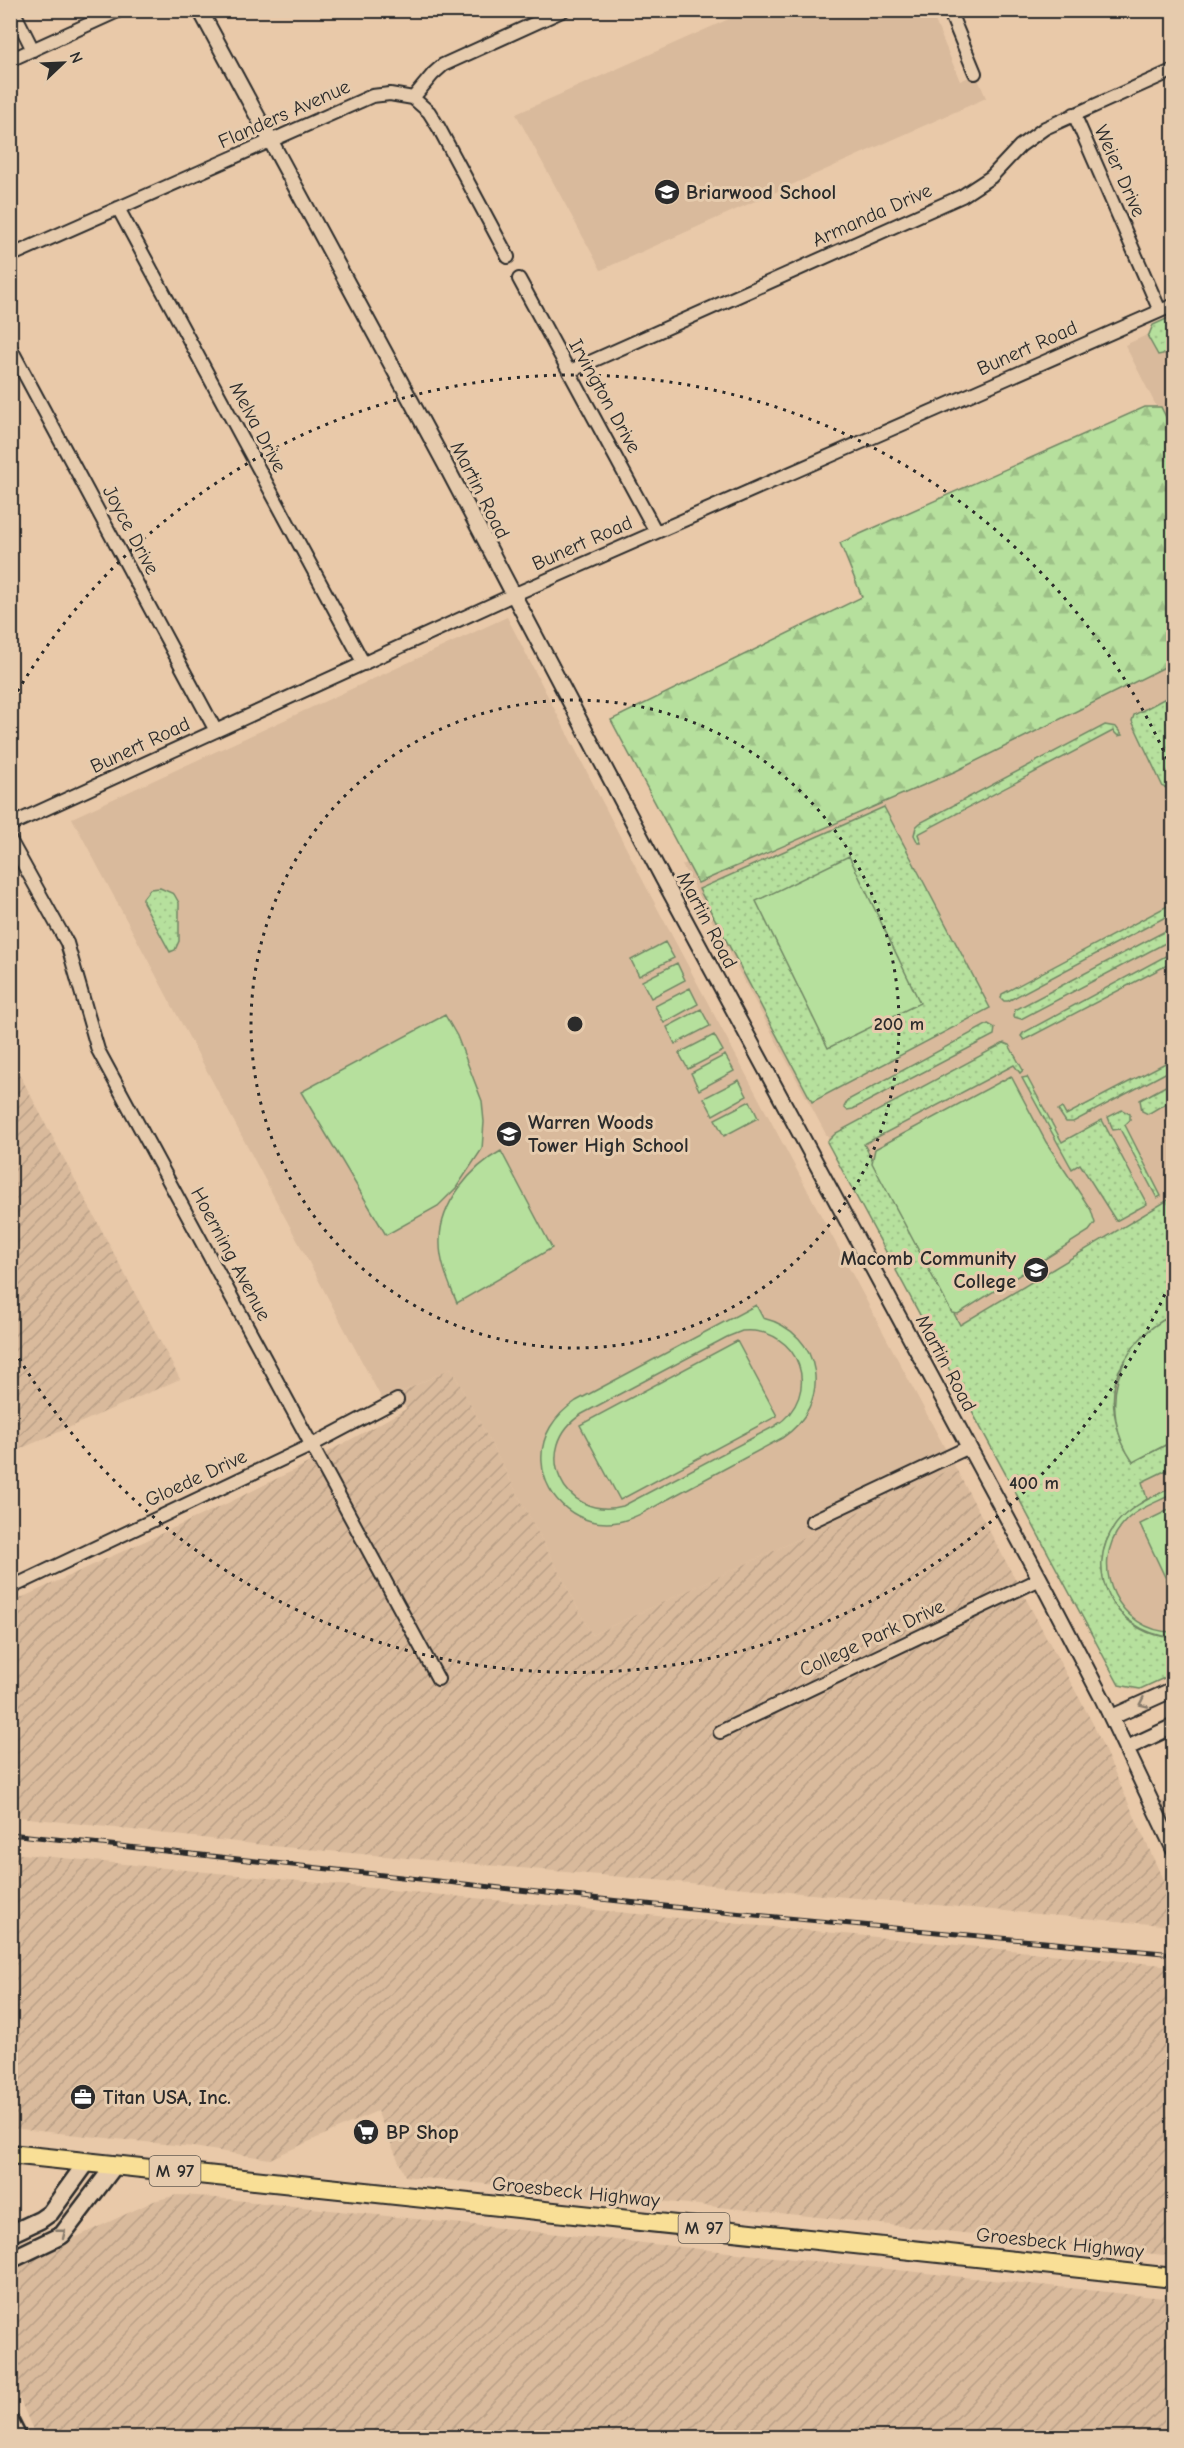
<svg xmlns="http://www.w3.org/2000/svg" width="1184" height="2448" font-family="'Comic Neue',sans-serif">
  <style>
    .built { fill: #d9ba9c }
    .industrial { fill: url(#industrial-furrows) }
    .grass { fill: url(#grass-dots); stroke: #708664; stroke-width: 1.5 }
    .forest { fill: url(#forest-firs); stroke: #708664; stroke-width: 1.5 }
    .park { fill: #b6e09d; stroke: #708664; stroke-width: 1.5; fill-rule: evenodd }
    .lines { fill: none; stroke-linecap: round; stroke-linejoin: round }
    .minor-casing { stroke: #2b2b2b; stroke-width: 16 }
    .tertiary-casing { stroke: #2b2b2b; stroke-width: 18 }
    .secondary-casing { stroke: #2b2b2b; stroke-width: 21 }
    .primary-casing { stroke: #2b2b2b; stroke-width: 22 }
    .minor { stroke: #e6cbad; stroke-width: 12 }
    .tertiary { stroke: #e6cbad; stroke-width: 14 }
    .secondary { stroke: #e6cbad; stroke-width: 16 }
    .primary { stroke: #f9df96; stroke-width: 18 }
    .rail-casing { stroke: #2b2b2b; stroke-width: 5 }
    .rail { stroke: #e6cbad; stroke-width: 3; stroke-dasharray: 9; stroke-linecap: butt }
    .oneway { stroke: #887b6c }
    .ring { fill: none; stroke: #2b2b2b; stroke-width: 3; stroke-dasharray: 3 6 }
    .labels { text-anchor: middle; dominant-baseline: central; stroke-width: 6; stroke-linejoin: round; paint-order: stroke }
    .shield { fill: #e6cbad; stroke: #635b52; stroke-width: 1.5 }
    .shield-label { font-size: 18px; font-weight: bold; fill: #2b2b2b }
    .street-label { font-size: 20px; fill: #2b2b2b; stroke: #e6cbad }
    .poi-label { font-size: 20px; font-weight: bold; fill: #2b2b2b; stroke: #e6cbad; text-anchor: start }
    .centre { fill: #2b2b2b; stroke: #e6cbad; stroke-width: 3 }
    .ring-label { font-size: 18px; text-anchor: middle; font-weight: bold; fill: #2b2b2b; stroke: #e6cbad; stroke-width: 6; stroke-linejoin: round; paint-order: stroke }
  </style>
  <defs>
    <pattern id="industrial-furrows" width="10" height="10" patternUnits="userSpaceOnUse" patternTransform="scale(1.5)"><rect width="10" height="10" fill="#d9ba9c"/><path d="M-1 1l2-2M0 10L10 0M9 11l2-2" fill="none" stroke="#baa087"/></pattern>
    <pattern id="grass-dots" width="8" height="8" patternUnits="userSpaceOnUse" patternTransform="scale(1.5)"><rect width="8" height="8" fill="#b6e09d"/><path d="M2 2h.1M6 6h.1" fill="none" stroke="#9dc087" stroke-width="1.8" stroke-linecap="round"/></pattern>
    <pattern id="forest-firs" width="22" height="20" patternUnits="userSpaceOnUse" patternTransform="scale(1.5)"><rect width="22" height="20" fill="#b6e09d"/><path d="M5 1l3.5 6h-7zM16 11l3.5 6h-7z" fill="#9dc087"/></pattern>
  </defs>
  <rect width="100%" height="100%" fill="#e9c9a9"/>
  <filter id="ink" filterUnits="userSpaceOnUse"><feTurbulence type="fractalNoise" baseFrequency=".0167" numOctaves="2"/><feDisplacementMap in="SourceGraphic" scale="12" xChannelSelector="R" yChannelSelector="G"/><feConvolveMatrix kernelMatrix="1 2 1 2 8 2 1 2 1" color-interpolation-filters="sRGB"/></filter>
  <g filter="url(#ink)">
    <path class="built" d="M749 10 931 11 960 81 976 74 986 98 601 270 516 114Z
      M1173 323V439L1125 345Z
      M507 617 653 900 955 1467 592 1635 451 1368 383 1401 72 818Z
      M1173 659V1675L1140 1690H1133L1121 1686 682 865Z"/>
    <path class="industrial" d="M11 1058 180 1379 11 1453H10Z
      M451 1368 592 1635 955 1467 1092 1722 1173 1902V1926L272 1846 11 1816 10 1603 230 1502 308 1463 406 1409 398 1394Z
      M1173 1796V1829L1161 1802Z
      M11 1853 1173 1966V2256L809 2216 405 2176 377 2111 270 2159 193 2147 11 2128Z
      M177 2195 197 2196 1173 2299V2437H36L11 2379 10 2268 154 2201Z"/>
    <path class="grass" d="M1173 316V352L1158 355 1148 337 1153 325Z
      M1173 694 1174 790H1173L1163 787 1132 721 1134 715Z
      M1105 725 1116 727 1122 735 1118 736 1113 731 918 834 921 843H918L914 835 916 827 920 823Z
      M884 807 990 1008 812 1102 699 889Z
      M160 888 174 894 179 903V941L175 950 170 952 143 902V898L150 889Z
      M1173 903V913L1008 1001H1004L1001 998 1002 994Z
      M1173 927V939L1021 1019 1014 1017 1015 1010Z
      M1173 952V962L1024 1040 1021 1036 1023 1033Z
      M988 1024 995 1028 994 1035 853 1109 847 1110 844 1107 848 1100Z
      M1004 1043 1009 1045 1023 1070 1020 1073 1014 1065 864 1144 960 1325 1173 1197V1315C1158 1322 1149 1332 1138 1345 1133 1351 1127 1357 1123 1363 1105 1392 1115 1436 1133 1462L1173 1441V1467L1142 1482 1147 1499C1133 1509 1119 1518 1110 1534 1085 1580 1123 1638 1173 1637V1674L1140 1689 1119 1685 827 1142 836 1133Z
      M1173 1059V1069L1073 1122H1066L1058 1110 1062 1108 1066 1115Z
      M1027 1077 1062 1142 1102 1120 1147 1204 1116 1221 1080 1164 1072 1169 1022 1078Z
      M1173 1082V1099L1148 1114 1142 1111 1140 1100Z
      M1122 1110 1130 1114V1120L1125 1125 1161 1196 1157 1198 1120 1129 1113 1130 1108 1117Z"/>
    <path class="forest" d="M1145 407H1161L1173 431V663L956 771 698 883 611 720 862 597 840 543Z"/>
    <path class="park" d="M849 856 920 1003 828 1048 756 901Z
      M665 942 674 958 639 976 631 960Z
      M677 963 685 980 651 998 642 981Z
      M690 988 698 1004 664 1023 655 1006Z
      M701 1009 710 1026 675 1044 667 1027Z
      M445 1015 457 1036 482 1101 484 1122 482 1149 456 1188 438 1206 386 1235 301 1092Z
      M714 1035 723 1051 688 1069 679 1053Z
      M725 1055 734 1071 699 1090 691 1073Z
      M1011 1076 1046 1142 1091 1210 1095 1223 1089 1231 958 1314 952 1313 872 1163 875 1149Z
      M739 1080 747 1096 713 1115 704 1098Z
      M750 1101 758 1118 724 1136 715 1119Z
      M501 1151 552 1248 457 1303C449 1283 439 1262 440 1240 440 1204 471 1167 501 1151Z
      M756 1305 763 1318C824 1333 833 1405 782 1438 745 1458 709 1477 672 1497 655 1506 637 1518 618 1522 581 1529 544 1500 542 1462 540 1436 555 1415 576 1401ZM742 1331C800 1326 824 1395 775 1426L623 1506C562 1522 530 1447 582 1414L727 1337Z
      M1173 1315V1441L1133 1462C1097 1410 1116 1341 1173 1315Z
      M737 1341 777 1416 620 1500 580 1425Z
      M1173 1487V1494C1155 1503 1135 1509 1122 1525 1087 1568 1120 1632 1173 1632V1637H1170C1115 1631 1081 1572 1116 1524 1131 1505 1153 1497 1173 1487Z
      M1173 1508V1594L1140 1524Z"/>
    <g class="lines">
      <g class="minor-casing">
        <path id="minor" d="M13 10 33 50
          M949 10 975 73
          M10 60 120 10
          M413 98 429 112 439 128 508 257
          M1074 114 1160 311
          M118 208 364 664
          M10 256 372 96 390 94 413 98 433 74 443 65 564 10
          M519 279 656 532
          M10 347 216 731
          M570 371 962 196 991 177 1020 146 1045 128 1174 70
          M10 825 513 595 1174 305
          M10 840 67 943 98 1050 438 1679
          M812 1521 969 1447
          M10 1588 312 1445 397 1400
          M720 1732 1040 1579"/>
      </g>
      <g class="tertiary-casing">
        <path id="tertiary" d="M200 10 445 464 663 879 1040 1579 1102 1698 1174 1850
          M1112 1717 1174 1689
          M1127 1748 1174 1726"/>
      </g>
      <g class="secondary-casing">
        <path id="secondary" d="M10 2234 40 2220 50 2213 87 2162
          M10 2260 62 2235 115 2165
          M10 2422 18 2438"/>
      </g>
      <g class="primary-casing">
        <path id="primary" d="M10 2154 1174 2278"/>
      </g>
      <use href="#minor" class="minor"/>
      <use href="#tertiary" class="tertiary"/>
      <use href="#secondary" class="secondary"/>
      <use href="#primary" class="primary"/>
      <g class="rail-casing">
        <path id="rail" d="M10 1834 701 1910 1174 1954"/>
      </g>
      <use href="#rail" class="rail"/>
    </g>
    <defs><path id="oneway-chevron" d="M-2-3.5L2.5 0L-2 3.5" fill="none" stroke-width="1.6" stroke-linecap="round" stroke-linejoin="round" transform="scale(1.5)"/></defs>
    <g class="oneway">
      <use href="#oneway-chevron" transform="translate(1143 1703) rotate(155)"/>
      <use href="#oneway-chevron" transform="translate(62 2233) rotate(-39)"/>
    </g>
  </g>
  <g class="ring">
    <circle cx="575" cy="1024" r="324"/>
    <path d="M1172 1278A649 649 0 0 1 13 1348M13 699A649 649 0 0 1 1172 770"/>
  </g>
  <defs>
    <g id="school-disc" transform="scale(1.35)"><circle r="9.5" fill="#2b2b2b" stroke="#e6cbad"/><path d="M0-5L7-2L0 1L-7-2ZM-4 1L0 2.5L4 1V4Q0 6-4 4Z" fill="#fff"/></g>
    <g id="university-disc" transform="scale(1.35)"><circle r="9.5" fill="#2b2b2b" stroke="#e6cbad"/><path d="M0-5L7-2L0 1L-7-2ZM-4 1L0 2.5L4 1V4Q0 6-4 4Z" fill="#fff"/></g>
    <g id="office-disc" transform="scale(1.35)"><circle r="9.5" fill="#2b2b2b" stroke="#e6cbad"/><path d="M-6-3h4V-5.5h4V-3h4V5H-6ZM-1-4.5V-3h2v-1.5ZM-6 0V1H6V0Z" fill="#fff"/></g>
    <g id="supermarket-disc" transform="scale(1.35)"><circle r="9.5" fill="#2b2b2b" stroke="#e6cbad"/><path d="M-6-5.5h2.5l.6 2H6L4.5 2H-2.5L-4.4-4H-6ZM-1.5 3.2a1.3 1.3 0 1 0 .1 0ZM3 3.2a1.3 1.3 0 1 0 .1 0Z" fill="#fff"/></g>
  </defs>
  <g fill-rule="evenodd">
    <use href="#school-disc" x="667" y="192"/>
    <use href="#school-disc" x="509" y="1134"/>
    <use href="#university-disc" x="1036" y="1270"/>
    <use href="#office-disc" x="83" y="2097"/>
    <use href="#supermarket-disc" x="366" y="2132"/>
  </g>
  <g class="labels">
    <g class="shield">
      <rect x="149.5" y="2156" width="51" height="30" rx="4.5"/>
      <rect x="678.5" y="2213" width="51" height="30" rx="4.5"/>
    </g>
    <g class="shield-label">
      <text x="175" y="2171">M 97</text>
      <text x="704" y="2228">M 97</text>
    </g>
    <g class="street-label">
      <text transform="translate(284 114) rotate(-24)">Flanders Avenue</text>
      <text transform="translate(1120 171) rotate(66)">Weier Drive</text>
      <text transform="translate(872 215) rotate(-24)">Armanda Drive</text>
      <text transform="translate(1027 348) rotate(-24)">Bunert Road</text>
      <text transform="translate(605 396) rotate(61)">Irvington Drive</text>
      <text transform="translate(258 427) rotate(62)">Melva Drive</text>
      <text transform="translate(480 490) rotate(63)">Martin Road</text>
      <text transform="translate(131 530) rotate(62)">Joyce Drive</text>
      <text transform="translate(582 543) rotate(-24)">Bunert Road</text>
      <text transform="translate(140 745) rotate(-25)">Bunert Road</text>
      <text transform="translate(707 920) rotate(62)">Martin Road</text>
      <text transform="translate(231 1254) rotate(62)">Hoerning Avenue</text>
      <text transform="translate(946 1363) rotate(62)">Martin Road</text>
      <text transform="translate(196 1478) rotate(-25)">Gloede Drive</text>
      <text transform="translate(872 1638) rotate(-25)">College Park Drive</text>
      <text transform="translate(576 2192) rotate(6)">Groesbeck Highway</text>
      <text transform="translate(1060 2243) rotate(6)">Groesbeck Highway</text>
    </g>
    <g class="poi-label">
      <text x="686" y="192">Briarwood School</text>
      <text x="528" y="1122">Warren Woods<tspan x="528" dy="23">Tower High School</tspan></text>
      <text x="1016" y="1258" text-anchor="end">Macomb Community<tspan x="1016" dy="23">College</tspan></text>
      <text x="103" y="2097">Titan USA, Inc.</text>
      <text x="386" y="2132">BP Shop</text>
    </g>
  </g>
  <circle cx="575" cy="1024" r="9" class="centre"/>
  <g class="ring-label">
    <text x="899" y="1030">200 m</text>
    <text x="1034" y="1489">400 m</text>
  </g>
  <rect width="1184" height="2448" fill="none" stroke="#e6cbad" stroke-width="36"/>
  <rect x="18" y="18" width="1148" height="2412" fill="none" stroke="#2b2b2b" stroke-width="2" filter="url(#ink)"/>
  <g transform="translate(63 63) rotate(67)" stroke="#e6cbad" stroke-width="4.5" paint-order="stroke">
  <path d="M0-4.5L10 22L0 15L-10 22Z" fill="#2b2b2b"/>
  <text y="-9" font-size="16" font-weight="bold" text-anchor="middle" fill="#2b2b2b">N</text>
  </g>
</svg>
